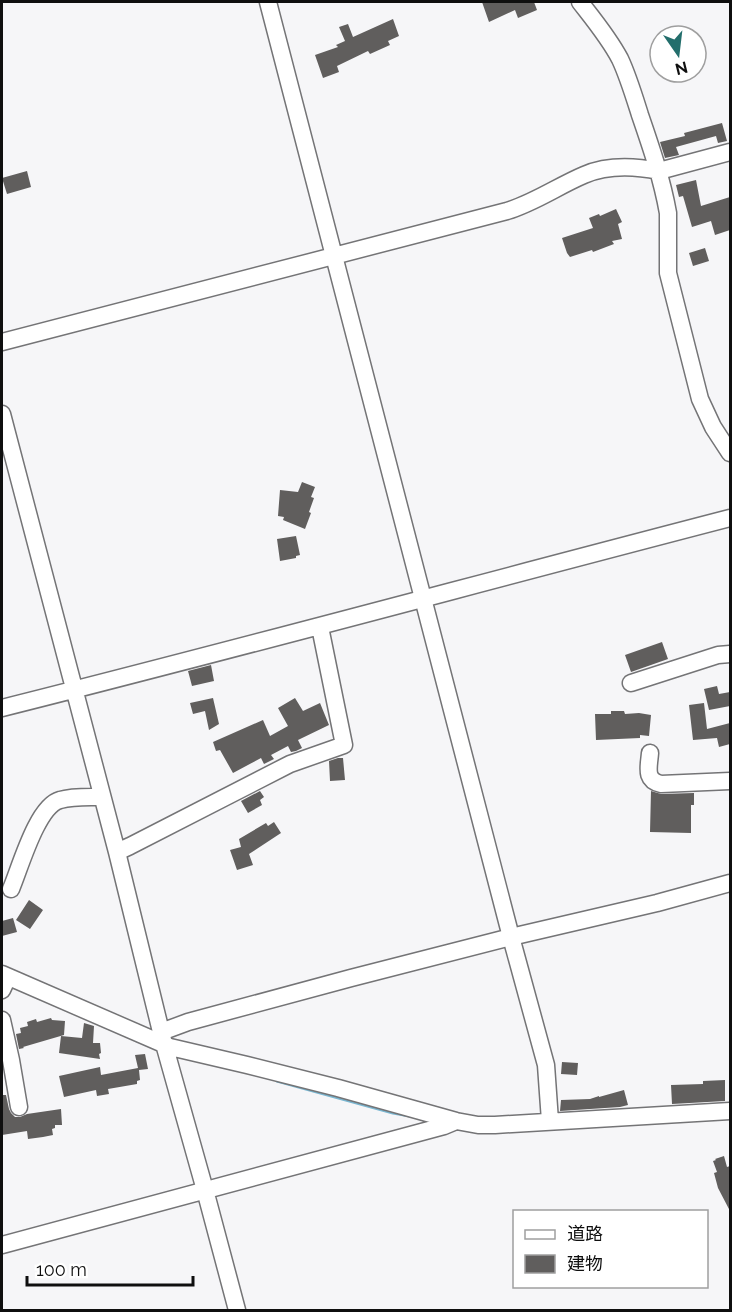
<svg xmlns="http://www.w3.org/2000/svg" width="732" height="1312" font-family="Raleway,'Noto Sans JP',sans-serif">
  <style>
    .lines { fill: none; stroke-linecap: round; stroke-linejoin: round }
    .stream { stroke: #79b6d1; stroke-width: 3 }
    .building { fill: #605e5d }
    .minor-casing { stroke: #747476; stroke-width: 19 }
    .minor { stroke: #fff; stroke-width: 16 }
  </style>
  <rect width="100%" height="100%" fill="#f6f6f8"/>
  <g class="lines">
    <path class="stream" d="M277 1081 393 1113 410 1116"/>
  </g>
  <path class="building" d="M482 2H534L537 10 518 18 515 10 489 22Z
    M393 19 399 36 388 41 390 45 370 54 368 51 337 66 339 72 323 78 315 55 338 47 336 45 345 41 339 27 348 24 353 37Z
    M722 123 727 141 718 143 716 136 676 147 679 155 665 158 660 142 685 136 684 133Z
    M27 171 31 187 7 194 2 178Z
    M696 180 701 206 730 197V230L715 235 711 221 692 227 683 196 679 197 676 185Z
    M616 209 622 222 618 224 622 239 612 241 614 244 593 252 592 250 570 257 567 253 562 238 593 228 589 218 599 214 600 216Z
    M705 248 709 261 693 266 689 253Z
    M302 482 315 487 311 497 314 498 309 512 311 513 305 529 283 520 284 517 278 516 280 490 298 492Z
    M296 536 300 555 296 556V558L280 561 277 539Z
    M662 642 668 659 631 672 625 655Z
    M211 665 214 681 192 686 188 671Z
    M717 686 719 694 730 692V706L709 710 704 689Z
    M213 698 219 724 209 730 205 711 193 714 190 703Z
    M295 698 303 711 320 703 329 725 298 740 302 748 296 751 291 752 288 746 271 755 274 759 264 764 261 758 233 773 220 750 216 751 213 742 263 720 270 736 288 726 278 708Z
    M704 703 707 729 730 723V744L719 747 717 738 693 740 689 705Z
    M611 711H624L625 714 639 713 651 715 649 736 640 735V738L596 740 595 714H611Z
    M338 758H343L345 780 330 781 329 761Z
    M260 791 264 797 260 800 262 805 248 813 241 801Z
    M651 791 661 794 694 793V805H691V833L650 832Z
    M274 822 281 833 249 854 253 865 237 870 230 850 241 847 239 839 266 823 268 826Z
    M29 900 43 910 30 929 16 920Z
    M13 918 17 932 2 936V921Z
    M51 1018 52 1020 65 1021 64 1035 23 1047 24 1048 19 1049 16 1034 21 1033 20 1028 28 1026 27 1022 36 1019 37 1022Z
    M84 1023 94 1026 93 1043H100L101 1053 99 1054 100 1059 59 1053 61 1036 82 1038Z
    M145 1054 148 1069 139 1070 140 1080 137 1081V1084L108 1089 109 1094 97 1096 96 1090 64 1097 59 1076 100 1067 101 1075 138 1068 135 1055Z
    M562 1062 578 1063 577 1075 561 1074Z
    M725 1080V1101L672 1104 671 1085 703 1084V1081Z
    M624 1090 628 1105 620 1107 560 1111 561 1100 590 1099 599 1096V1097Z
    M2 1095H6L9 1109 11 1113 15 1117H20L27 1114 61 1109 62 1125H55V1128L52 1129 53 1135 43 1137 28 1139 27 1131 2 1135Z
    M724 1156 727 1167 730 1166V1211L718 1188 714 1173 717 1172 713 1161 716 1160 715 1159Z"/>
  <g class="lines">
    <g class="minor-casing">
      <path id="minor" d="M268 2 511 937 546 1065 550 1121
        M580 2C594 20 609 38 620 59 628 76 634 96 640 115 651 147 662 179 668 213V273L700 399 713 427 730 453
        M2 342 507 211C534 203 558 186 584 175 607 165 634 166 659 171L730 152
        M2 414 117 852 164 1044 205 1190 237 1310
        M631 683 718 655 730 654
        M2 708C245 647 487 581 730 518
        M650 753C649 767 644 780 661 784L730 781
        M117 852 130 846 290 764 344 745 320 627
        M11 889C20 868 37 806 60 800 73 796 89 797 102 797
        M2 974 170 1047 247 1065 338 1088 456 1121 478 1125H495L730 1111
        M2 990 8 977
        M2 1020 11 1060 19 1107
        M161 1032 188 1022 351 978 511 937 657 903 730 883
        M2 1245 444 1126 456 1121"/>
    </g>
    <use href="#minor" class="minor"/>
  </g>
  <rect width="732" height="1312" fill="none" stroke="#0f0f0f" stroke-width="6"/>
  <rect x="513" y="1210" width="195" height="78" fill="#ffffff" stroke="#9f9f9f" stroke-width="1.5"/>
  <rect x="525" y="1230" width="30" height="9" fill="#ffffff" stroke="#9f9f9f" stroke-width="1.5"/>
  <text x="567" y="1240" font-size="18" fill="#0f0f0f">道路</text>
  <rect x="525" y="1255" width="30" height="18" fill="#605e5d" stroke="#9f9f9f" stroke-width="1.5"/>
  <text x="567" y="1270" font-size="18" fill="#0f0f0f">建物</text>
  <g transform="translate(678 54) rotate(166)"><circle r="28" fill="#ffffff" stroke="#9f9f9f" stroke-width="1.5"/>
  <path d="M0-4.5L10 22L0 15L-10 22Z" fill="#236e6c"/>
  <text y="-9" font-size="16" font-weight="bold" text-anchor="middle" fill="#0f0f0f">N</text>
  </g>
  <path d="M27 1276v9h166v-9" fill="none" stroke="#0f0f0f" stroke-width="3"/>
  <text x="36" y="1276" font-size="18" fill="#0f0f0f" stroke="#ffffff" stroke-width="4.5" paint-order="stroke">100 m</text>
</svg>
